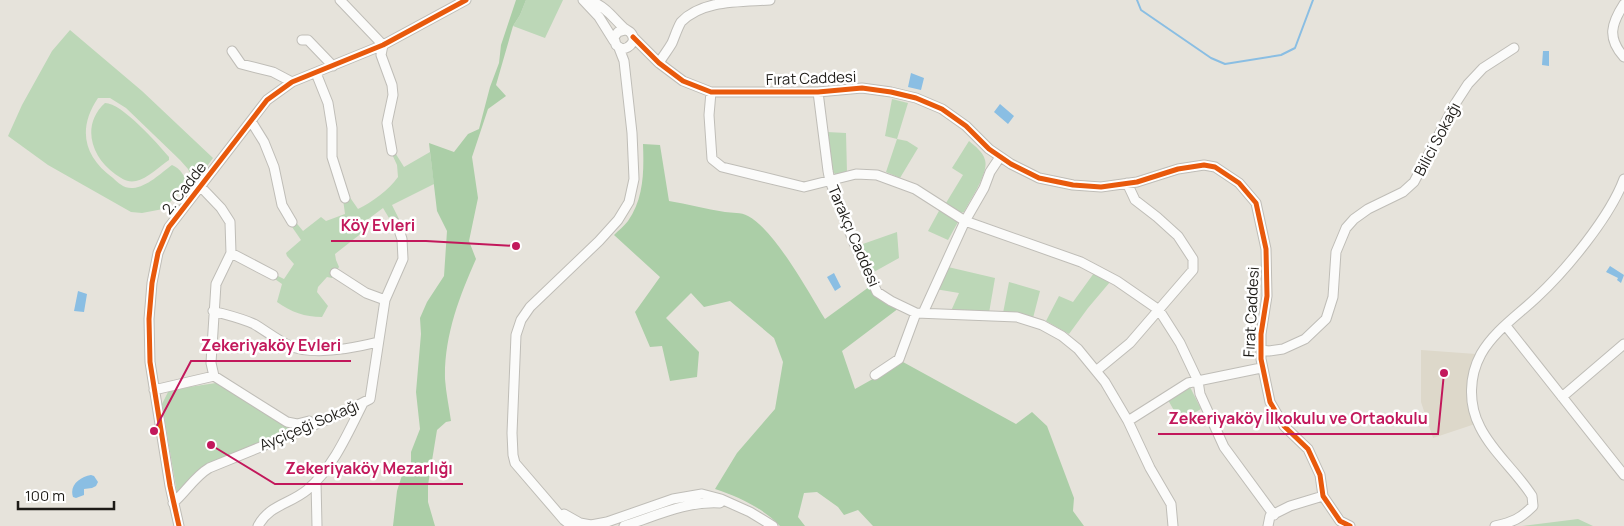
<svg xmlns="http://www.w3.org/2000/svg" width="1624" height="526" font-family="Manrope,sans-serif">
  <style>
    .built { fill: #ddd8ca }
    .green { fill: #bcd7b7 }
    .forest { fill: #abcea7 }
    .water { fill: #8abee3 }
    .lines { fill: none; stroke-linecap: round; stroke-linejoin: round }
    .stream { stroke: #8abee3; stroke-width: 2 }
    .minor-casing { stroke: #bfbdb7; stroke-width: 11 }
    .minor { stroke: #fbfbfa; stroke-width: 9 }
    .cycleway-casing { stroke: #fff; stroke-width: 8 }
    .cycleway { stroke: #e8590c; stroke-width: 5 }
    .labels { text-anchor: middle; dominant-baseline: central; stroke-width: 5; stroke-linejoin: round; paint-order: stroke }
    .street-label { font-size: 15px; fill: #1d1b17; stroke: #fff }
    .leader { fill: none; stroke: #c2185b; stroke-width: 2 }
    .callout-dot { fill: #c2185b; stroke: #fff; stroke-width: 2 }
    .callout-label { font-size: 16px; text-anchor: middle; font-weight: bold; fill: #c2185b; stroke: #fff; stroke-width: 5; stroke-linejoin: round; paint-order: stroke }
  </style>
  <rect width="100%" height="100%" fill="#e6e3db"/>
  <path class="built" d="M1421 350 1476 354 1470 370 1467 388 1468 405 1475 424 1433 438 1421 402Z"/>
  <path class="green" d="M526 0H563L545 38 513 26 520 15Z
    M70 30 142 91 213 158 195 183 188 169 180 160 126 108 110 98H98C77 129 84 157 113 178 118 183 125 189 133 188 147 187 161 173 172 165 180 168 186 177 187 185L163 209 142 213 131 212 48 165 8 136 22 105 52 51Z
    M892 99 908 103 897 139 907 141 918 148 900 178 886 172 897 139 885 136Z
    M105 103C122 103 158 144 169 157V160C160 166 147 179 136 181 127 183 121 178 115 174 91 157 81 125 105 103Z
    M827 132 846 133 847 173 835 174 832 171Z
    M969 141C975 146 983 152 985 160 989 173 970 200 964 212L960 213 946 203 963 175 952 168Z
    M394 151 404 167 430 152 434 184 392 205 399 219 392 223 383 208 363 223V232L335 254 336 260 339 267 332 278 327 277 318 287 317 292 328 306 322 317C305 317 291 312 277 302L282 284 272 277 274 274 284 279 294 264 287 256 286 253 301 240 290 224 294 220 303 231 321 217 326 221 345 214 343 199 349 196 358 209C372 202 389 190 398 177L397 165 391 152Z
    M940 209 958 222 948 240 928 231Z
    M897 232 899 258 872 273 860 245Z
    M948 267 995 278 989 313 951 311 959 293 935 289Z
    M1094 273 1110 282 1088 308 1069 334 1046 321 1059 296 1073 302Z
    M1009 282 1040 291 1033 318 1003 313Z
    M216 383 293 430 201 468 180 495 177 493 162 404 168 392 189 387Z
    M1190 387 1201 409 1180 421 1168 400Z
    M1578 519 1593 526H1522Z"/>
  <path class="forest" d="M516 0H526L520 15 513 26 496 85 506 96 488 109 472 157 478 198 469 241 476 259C459 297 444 337 445 379 446 393 449 407 451 421L446 422 437 430 428 485V502L435 526H393L397 491 403 472 411 464V452L420 429 416 392 421 334 420 318 427 302 444 276 447 231 437 211 429 143 454 152 468 134 479 129 490 87 499 63 501 45Z
    M643 144 660 145 669 201C687 204 706 209 725 212 732 213 741 212 748 216 774 229 809 293 825 319L869 287 881 299 899 308 842 351 855 389 903 362 1016 424 1032 412 1047 426 1074 498 1073 511 1084 526H873L858 510 844 515 838 507 817 492 804 493 798 517 805 526H780C763 508 739 497 715 489L737 453 775 409 783 362 774 338 730 301 704 307 691 293 666 318 699 352 697 377 670 381 662 346 650 347 635 312 660 277 614 235C618 231 624 226 628 221 644 198 644 171 643 144Z"/>
  <path class="water" d="M1543 51H1549V66L1542 65Z
    M911 73 924 78 921 90 908 87Z
    M1000 104 1014 116 1008 124 994 112Z
    M1610 266 1624 275 1621 283 1617 280 1618 278 1606 272Z
    M834 273 841 287 835 291 827 277Z
    M78 291 87 294 84 312 74 311Z
    M91 475 94 476 98 482 96 486 92 488 84 489V495L76 498 73 497C69 485 80 477 91 475Z"/>
  <g class="lines">
    <path class="stream" d="M1137 0 1141 10 1211 58 1225 64 1281 55 1295 48 1313 0"/>
    <g class="minor-casing">
      <path id="minor" d="M340 0 383 45 381 55 392 85 393 95 387 123 392 151
        M583 0 599 17 614 41
        M585 0C588 1 591 1 593 2 606 7 614 19 624 28 626 30 629 31 630 32 638 40 630 48 622 49L616 45 614 37 618 32 625 30
        M1624 4C1611 24 1607 38 1624 57
        M633 37 659 63 683 81 711 92H818L862 88 891 92 916 98 942 109 966 126 989 149 1011 164 1039 178 1073 185 1101 187 1137 182 1178 169 1204 165 1215 167 1239 183 1256 203 1266 249 1267 296 1261 334V359L1270 402 1284 426 1308 449 1320 475 1323 496 1340 521 1350 526
        M302 40H308L333 66
        M232 51 241 64 273 72 292 82
        M659 63C663 56 668 50 672 43 675 36 677 29 681 22 702 0 738 2 770 0
        M316 73 328 103 332 128V157L345 198
        M711 92 709 115 712 159 722 167 804 187 856 174 877 175 915 189 965 221 1081 262 1117 281 1159 310 1180 343 1198 381 1200 394 1224 447 1274 515
        M818 92 828 171 830 181 854 243 877 292 891 301 916 313 1017 317 1042 325 1062 336 1078 349 1105 382 1128 421 1150 468 1171 504 1173 526
        M251 121 264 142 274 167 282 205 292 222
        M200 186 221 208 230 222 231 253 216 284 211 363 214 376
        M231 253 273 275
        M335 273 366 293 385 300
        M213 311C227 315 241 318 254 324 266 331 277 340 290 346 314 356 354 348 378 342
        M923 313 965 221 984 188 990 172 1000 157
        M1506 326 1624 475
        M1261 350 1269 351 1283 349 1305 339 1326 319 1333 297 1336 252 1346 228 1354 219 1368 209 1403 192 1414 182 1455 104 1468 84 1483 68 1514 48
        M1096 371 1130 343 1193 270V259L1178 236 1157 217 1135 200 1127 183
        M875 375 899 359 916 313
        M154 390 214 376 287 422 297 424 309 421
        M1562 397 1624 344
        M1128 421 1188 383 1261 368
        M316 482 317 526
        M173 503C186 492 194 477 209 468L341 414 370 399 385 300 403 259 402 239 399 230 394 222
        M564 514 580 523 591 525 607 522 673 499 702 494 721 499 750 512 773 526
        M179 526 170 486 150 362 149 319 152 283 158 253 169 227 267 100 292 82 383 45 466 0
        M258 526C269 505 290 504 307 490 333 468 348 433 363 403
        M572 526 564 520 515 463 513 455 512 433 516 335 521 320 530 307 599 241 618 220 629 202 634 179 632 133 624 61 619 48
        M624 526C656 516 685 501 720 503
        M1268 526 1270 516 1290 506 1323 496
        M1495 526C1513 522 1520 519 1533 506L1532 496C1517 472 1493 453 1480 427 1468 404 1469 376 1481 354 1494 331 1518 315 1537 297 1566 270 1610 217 1624 179"/>
    </g>
    <use href="#minor" class="minor"/>
    <g class="cycleway-casing">
      <path id="cycleway" d="M633 37 659 63 683 81 711 92H818L862 88 891 92 916 98 942 109 966 126 989 149 1011 164 1039 178 1073 185 1101 187 1137 182 1178 169 1204 165 1215 167 1239 183 1256 203 1266 249 1267 296 1261 334V359L1270 402 1284 426 1308 449 1320 475 1323 496 1340 521 1350 526
        M179 526 170 486 150 362 149 319 152 283 158 253 169 227 267 100 292 82 383 45 466 0"/>
    </g>
    <use href="#cycleway" class="cycleway"/>
  </g>
  <g class="labels">
    <g class="street-label">
      <text transform="translate(811 78) rotate(-2)">Fırat Caddesi</text>
      <text transform="translate(1437 139) rotate(-62)">Bilici Sokağı</text>
      <text transform="translate(184 188) rotate(-52)">2. Cadde</text>
      <text transform="translate(854 236) rotate(67)">Tarakçı Caddesi</text>
      <text transform="translate(1251 312) rotate(-87)">Fırat Caddesi</text>
      <text transform="translate(309 425) rotate(-23)">Ayçiçeği Sokağı</text>
    </g>
  </g>
  <path class="leader" d="M516 246L426 241H331M154 431L191 361H351M1444 373L1438 434H1158M211 445L275 484H463"/>
  <g class="callout-dot">
    <circle cx="516" cy="246" r="5"/>
    <circle cx="154" cy="431" r="5"/>
    <circle cx="1444" cy="373" r="5"/>
    <circle cx="211" cy="445" r="5"/>
  </g>
  <g class="callout-label">
    <text x="378" y="231">Köy Evleri</text>
    <text x="271" y="351">Zekeriyaköy Evleri</text>
    <text x="1298" y="424">Zekeriyaköy İlkokulu ve Ortaokulu</text>
    <text x="369" y="474">Zekeriyaköy Mezarlığı</text>
  </g>
  <path d="M18 501v8h96v-8" fill="none" stroke="#1d1b17" stroke-width="2.5"/>
  <text x="25" y="501" font-size="15" fill="#1d1b17" stroke="#ffffff" stroke-width="4" paint-order="stroke">100 m</text>
</svg>
